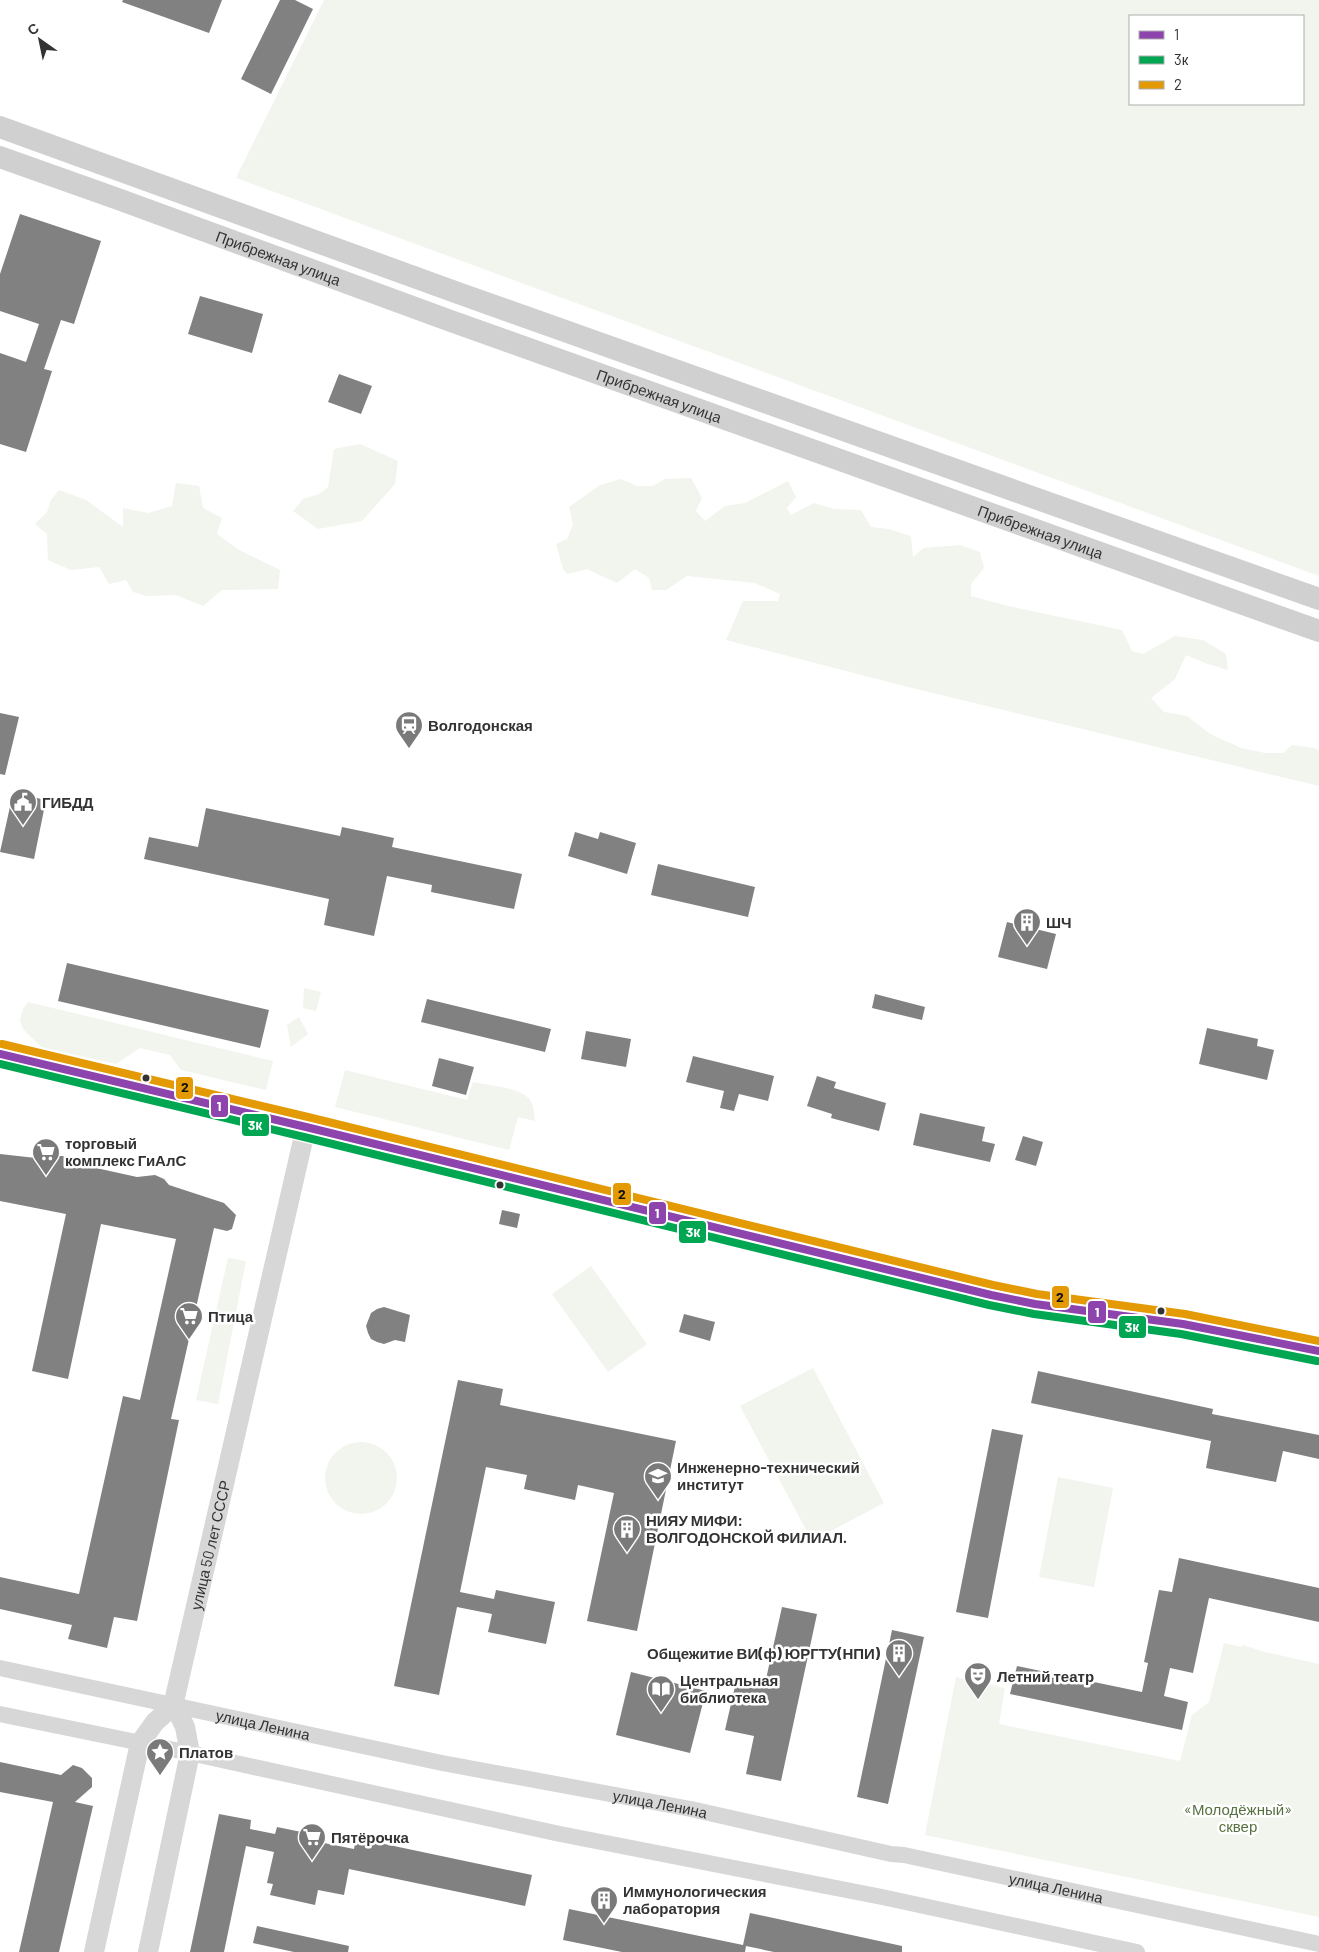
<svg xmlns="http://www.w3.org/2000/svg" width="1319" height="1952" font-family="Barlow,sans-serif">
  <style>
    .green { fill: #f1f5ed; fill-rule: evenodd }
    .building { fill: #818181 }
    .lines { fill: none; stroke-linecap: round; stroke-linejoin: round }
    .minor { stroke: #d7d7d7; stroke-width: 16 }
    .tertiary { stroke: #d7d7d7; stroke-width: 20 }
    .secondary { stroke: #d0d0d0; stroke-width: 22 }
    .primary { stroke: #cacaca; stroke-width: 25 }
    .bus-1-casing { stroke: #fff; stroke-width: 11 }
    .bus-2-casing { stroke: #fff; stroke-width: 11 }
    .bus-3-casing { stroke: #fff; stroke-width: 11 }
    .bus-1 { stroke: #8e44ad; stroke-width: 8 }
    .bus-2 { stroke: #00a651; stroke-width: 8 }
    .bus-3 { stroke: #e39a05; stroke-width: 8 }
    .bus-dot { fill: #333; stroke: #fff; stroke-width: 2 }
    .labels { text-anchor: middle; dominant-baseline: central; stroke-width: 5; stroke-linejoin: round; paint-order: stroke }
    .street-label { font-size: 15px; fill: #333; stroke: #fff }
    .poi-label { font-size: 15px; font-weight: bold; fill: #333; stroke: #fff; text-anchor: start }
    .park-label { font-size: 15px; fill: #56703f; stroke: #fff }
    .line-badge { stroke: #fff; stroke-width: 2 }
    .badge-label { font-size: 14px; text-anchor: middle; font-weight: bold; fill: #fff }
    .pale-badge-label { font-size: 14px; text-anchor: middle; font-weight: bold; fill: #111 }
  </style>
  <rect width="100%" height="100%" fill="#fff"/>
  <path class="green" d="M324 0H1319V576L236 178ZM1130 16H1303V104H1130Z
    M360 444 398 461 395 484 362 521 318 529 293 511 303 499 319 494 328 487 334 449Z
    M665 479 691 478 702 498 696 511 705 521 725 506 745 503 788 481 796 497 787 508 791 515 814 503 834 509 861 510 871 527 888 529 911 536 913 557 923 548 960 545 980 552 984 568 971 584V596L1008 606 1122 630 1132 651 1143 654 1175 636 1203 640 1226 654 1228 670 1205 663 1186 655 1175 679 1151 698 1164 712 1187 716 1210 734 1241 748 1265 753H1283L1292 745 1315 748 1319 751V786L904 686 726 640 743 601H778L780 594 755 583 687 576 666 590H652L649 578 635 569 617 583 587 569 568 574 563 569 556 544 567 539 573 524 569 507 600 485 621 479 637 486H653Z
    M176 483 199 486 203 508 222 518 217 534 239 550 280 570 278 589 222 590 203 606 176 595 147 596 133 592 126 580 109 584 99 567 71 570 48 560 47 534 35 524 47 512 51 500 59 490 86 500 123 527V508L148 513 172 506Z
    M304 988 321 992 316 1011 303 1008Z
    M28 1002 273 1061 266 1090 181 1070 170 1055 140 1048 116 1064 41 1047 23 1029 20 1020 23 1009Z
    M299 1017 308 1034 291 1047 287 1025Z
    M345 1070 467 1100 473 1082C486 1085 515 1087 526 1096 534 1101 534 1113 535 1121L518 1117 509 1150 335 1107Z
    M228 1258 246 1261 218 1404 196 1400Z
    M591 1266 647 1344 608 1372 552 1294Z
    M813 1368 884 1503 812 1541 740 1406Z
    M325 1478a36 36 0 1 1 72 0a36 36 0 1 1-72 0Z
    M1058 1477 1113 1488 1094 1587 1039 1577Z
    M1224 1643 1242 1647 1243 1645 1265 1652 1319 1664V1917L925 1835 956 1677 1005 1688 999 1724 1180 1761 1192 1715 1209 1702Z"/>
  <path class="building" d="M123 0H222L209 33 122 2Z
    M280 0H295L313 9 271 94 241 79Z
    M20 214 101 241 74 324 61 320 44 369 52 371 26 452 0 444V353L26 362 39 324 0 311V274Z
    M200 296 263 314 252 353 188 334Z
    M339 374 372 386 361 414 328 402Z
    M0 713 19 717 5 775 0 774Z
    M13 793 46 800 34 859 0 852Z
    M206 808 340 836 342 827 366 832 394 838 392 847 522 874 514 909 431 892 432 885 387 876 374 936 324 925 329 899 144 859 149 837 198 847Z
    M575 832 598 839 600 832 636 843 627 874 568 856Z
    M658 864 755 887 748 917 651 895Z
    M1007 922 1056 934 1047 969 998 957Z
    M67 963 269 1010 260 1048 58 1001Z
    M875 994 925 1007 922 1020 872 1008Z
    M427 999 551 1029 545 1052 421 1022Z
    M1207 1028 1258 1039 1257 1046 1274 1050 1267 1080 1199 1064Z
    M586 1031 631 1039 626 1067 581 1059Z
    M693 1056 774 1076 768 1101 739 1094 734 1111 720 1108 724 1091 686 1082Z
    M439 1058 474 1067 466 1095 432 1086Z
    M817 1076 836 1082 834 1088 886 1103 879 1131 831 1118 832 1114 807 1106Z
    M920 1113 985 1127 982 1141 995 1144 990 1162 913 1145Z
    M1023 1136 1043 1142 1036 1166 1015 1160Z
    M0 1154 45 1159 53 1156H62L71 1158 78 1164 137 1177 155 1175 164 1179 169 1185 224 1203 236 1215 232 1229 227 1231 214 1228 171 1419 179 1420 137 1621 114 1617 107 1648 68 1639 72 1625 0 1609V1577L79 1594 123 1396 140 1400 176 1239 101 1224 68 1379 32 1371 66 1214 0 1201Z
    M502 1210 520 1214 517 1228 499 1224Z
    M384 1307 410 1315 405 1342 395 1340 384 1344 377 1342 371 1339 368 1333 366 1326 371 1313 377 1309Z
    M684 1314 715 1322 710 1341 679 1332Z
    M1038 1371 1213 1409 1212 1414 1319 1435V1459L1283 1451 1276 1482 1206 1468 1211 1441 1031 1403Z
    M458 1380 503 1389 500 1405 676 1441 637 1631 587 1621 614 1493 578 1485 575 1500 524 1489 527 1475 486 1467 460 1592 494 1599 496 1590 555 1602 546 1644 488 1632 492 1614 457 1607 439 1695 394 1686Z
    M992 1429 1023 1435 988 1618 956 1612Z
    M1179 1558 1319 1588V1622L1209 1598 1193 1673 1170 1668 1164 1696 1188 1702 1182 1730 1010 1694 1017 1666 1142 1692 1148 1663 1144 1662 1159 1590 1172 1592Z
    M782 1607 817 1614 781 1781 746 1774 754 1736 725 1730 736 1682 764 1688Z
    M892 1630 924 1637 888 1804 857 1797Z
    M631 1672 706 1691 690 1753 616 1735Z
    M0 1762 61 1775 73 1765 82 1768 92 1778V1787L75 1802 93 1806 59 1952H19L53 1802 0 1792Z
    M219 1814 251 1820 250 1829 275 1834 277 1827 326 1837 324 1843 354 1849 356 1838 532 1875 525 1906 349 1869 344 1895 318 1890 315 1905 270 1895 273 1884 267 1883 274 1852 246 1846 224 1952H190Z
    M569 1909 743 1945 750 1913 902 1946V1952H774L746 1946 745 1952H622L563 1940Z
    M257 1926 349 1946 348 1952H294L253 1943Z"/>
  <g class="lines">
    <g class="minor">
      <path id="s1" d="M0 1668 442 1763 691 1809 891 1854 904 1855 1319 1944"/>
      <path d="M0 1714 190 1753 560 1834 882 1897 1137 1952"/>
    </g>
    <g class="tertiary">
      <path id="s2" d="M94 1952 140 1743 155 1722 173 1706 306 1127"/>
      <path d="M148 1952 190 1753 185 1727 175 1706"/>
    </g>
    <g class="secondary">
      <path d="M0 127 458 293 1319 599"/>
      <path id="s3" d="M0 157 118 199 448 320 1319 631"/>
    </g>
    <path class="primary" d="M0 1054 306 1127 991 1295 1035 1304 1183 1324 1319 1351"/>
    <g class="bus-1-casing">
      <path id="bus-1" d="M0 1054 306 1127 991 1295 1035 1304 1183 1324 1319 1351"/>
    </g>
    <g class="bus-2-casing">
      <path id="bus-2" d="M0 1064 304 1137 989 1305 1034 1314 1181 1334 1317 1361"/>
    </g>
    <g class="bus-3-casing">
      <path id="bus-3" d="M2 1044 308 1117 993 1285 1037 1294 1185 1314 1319 1341"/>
    </g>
    <use href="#bus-1" class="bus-1"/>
    <use href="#bus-2" class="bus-2"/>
    <use href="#bus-3" class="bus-3"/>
  </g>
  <defs>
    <g id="station-pin" transform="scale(1.4375)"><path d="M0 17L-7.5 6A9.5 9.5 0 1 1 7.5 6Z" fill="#7a7a7a" stroke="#fff"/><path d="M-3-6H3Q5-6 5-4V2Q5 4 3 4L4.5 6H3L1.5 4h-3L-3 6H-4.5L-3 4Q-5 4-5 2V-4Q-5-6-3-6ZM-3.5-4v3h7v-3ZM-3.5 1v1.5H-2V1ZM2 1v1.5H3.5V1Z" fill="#fff"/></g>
    <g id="civic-pin" transform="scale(1.4375)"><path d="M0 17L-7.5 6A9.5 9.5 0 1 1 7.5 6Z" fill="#7a7a7a" stroke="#fff"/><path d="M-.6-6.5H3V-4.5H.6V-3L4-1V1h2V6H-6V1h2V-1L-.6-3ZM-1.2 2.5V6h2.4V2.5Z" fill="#fff"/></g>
    <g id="building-pin" transform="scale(1.4375)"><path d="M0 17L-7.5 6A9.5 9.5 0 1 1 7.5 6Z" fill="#7a7a7a" stroke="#fff"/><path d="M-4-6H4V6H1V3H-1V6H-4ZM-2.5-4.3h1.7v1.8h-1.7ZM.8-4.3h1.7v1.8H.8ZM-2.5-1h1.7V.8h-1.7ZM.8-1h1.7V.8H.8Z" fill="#fff"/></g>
    <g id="supermarket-pin" transform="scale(1.4375)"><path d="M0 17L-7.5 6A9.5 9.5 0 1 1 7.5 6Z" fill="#7a7a7a" stroke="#fff"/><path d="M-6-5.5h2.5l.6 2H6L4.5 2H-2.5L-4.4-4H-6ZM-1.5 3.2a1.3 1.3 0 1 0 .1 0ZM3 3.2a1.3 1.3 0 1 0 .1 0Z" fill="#fff"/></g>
    <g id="university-pin" transform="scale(1.4375)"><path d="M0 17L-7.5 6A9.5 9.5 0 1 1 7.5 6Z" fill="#7a7a7a" stroke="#fff"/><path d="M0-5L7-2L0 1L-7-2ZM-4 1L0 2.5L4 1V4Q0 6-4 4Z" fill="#fff"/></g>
    <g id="theatre-pin" transform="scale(1.4375)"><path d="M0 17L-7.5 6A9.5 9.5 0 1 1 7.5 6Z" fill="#7a7a7a" stroke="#fff"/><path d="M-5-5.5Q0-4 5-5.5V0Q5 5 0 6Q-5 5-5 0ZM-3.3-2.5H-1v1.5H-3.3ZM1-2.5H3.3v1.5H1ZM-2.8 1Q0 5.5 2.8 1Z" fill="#fff"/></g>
    <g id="library-pin" transform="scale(1.4375)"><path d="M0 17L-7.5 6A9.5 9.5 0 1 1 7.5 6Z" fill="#7a7a7a" stroke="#fff"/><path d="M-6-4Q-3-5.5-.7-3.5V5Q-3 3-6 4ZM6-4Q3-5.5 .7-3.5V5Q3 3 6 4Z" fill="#fff"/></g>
    <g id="sight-pin" transform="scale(1.4375)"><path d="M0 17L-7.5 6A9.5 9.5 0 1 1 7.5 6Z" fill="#7a7a7a" stroke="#fff"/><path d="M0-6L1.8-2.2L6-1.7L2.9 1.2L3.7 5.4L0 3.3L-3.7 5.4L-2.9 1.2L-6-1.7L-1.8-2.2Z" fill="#fff"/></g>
  </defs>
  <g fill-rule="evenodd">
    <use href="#station-pin" x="409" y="725"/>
    <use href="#civic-pin" x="23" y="802"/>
    <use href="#building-pin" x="1027" y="922"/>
    <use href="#supermarket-pin" x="46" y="1152"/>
    <use href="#supermarket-pin" x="189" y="1316"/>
    <use href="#university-pin" x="658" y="1476"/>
    <use href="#building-pin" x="627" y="1529"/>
    <use href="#building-pin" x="899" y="1653"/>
    <use href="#theatre-pin" x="978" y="1676"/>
    <use href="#library-pin" x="661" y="1689"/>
    <use href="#sight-pin" x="160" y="1752"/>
    <use href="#supermarket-pin" x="312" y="1837"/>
    <use href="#building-pin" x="604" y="1900"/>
  </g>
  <g class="bus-dot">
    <circle cx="146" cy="1078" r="4.5"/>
    <circle cx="500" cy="1185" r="4.5"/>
    <circle cx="1161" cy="1311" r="4.5"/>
  </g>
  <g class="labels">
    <g class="street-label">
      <text stroke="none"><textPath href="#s3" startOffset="296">Прибрежная улица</textPath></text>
      <text stroke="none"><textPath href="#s3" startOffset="701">Прибрежная улица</textPath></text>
      <text stroke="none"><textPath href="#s3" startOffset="1106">Прибрежная улица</textPath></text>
      <text stroke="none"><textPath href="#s2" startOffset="429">улица 50 лет СССР</textPath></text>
      <text stroke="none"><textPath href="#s1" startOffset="269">улица Ленина</textPath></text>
      <text stroke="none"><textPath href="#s1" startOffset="674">улица Ленина</textPath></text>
      <text stroke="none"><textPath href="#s1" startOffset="1079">улица Ленина</textPath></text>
    </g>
    <g class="poi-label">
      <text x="428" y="725">Волгодонская</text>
      <text x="42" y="802">ГИБДД</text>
      <text x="1046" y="922">ШЧ</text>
      <text x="65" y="1143">торговый<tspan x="65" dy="17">комплекс ГиАлС</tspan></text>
      <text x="208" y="1316">Птица</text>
      <text x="677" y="1467">Инженерно-технический<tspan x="677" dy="17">институт</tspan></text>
      <text x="646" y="1520">НИЯУ МИФИ:<tspan x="646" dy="17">ВОЛГОДОНСКОЙ ФИЛИАЛ.</tspan></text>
      <text x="880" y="1653" text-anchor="end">Общежитие ВИ(ф) ЮРГТУ(НПИ)</text>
      <text x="997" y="1676">Летний театр</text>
      <text x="680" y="1680">Центральная<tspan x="680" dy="17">библиотека</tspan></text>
      <text x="179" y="1752">Платов</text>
      <text x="331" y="1837">Пятёрочка</text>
      <text x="623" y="1891">Иммунологическия<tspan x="623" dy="17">лаборатория</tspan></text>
    </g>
    <g class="park-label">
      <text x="1238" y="1809">«Молодёжный»<tspan x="1238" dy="17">сквер</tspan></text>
    </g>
  </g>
  <g class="line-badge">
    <rect x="175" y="1076" width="19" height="24" rx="5" fill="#e39a05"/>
    <rect x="210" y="1094" width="19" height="24" rx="5" fill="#8e44ad"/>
    <rect x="241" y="1113" width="29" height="24" rx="5" fill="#00a651"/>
    <rect x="612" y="1182" width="20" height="24" rx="5" fill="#e39a05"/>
    <rect x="648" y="1201" width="19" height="24" rx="5" fill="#8e44ad"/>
    <rect x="678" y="1220" width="29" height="24" rx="5" fill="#00a651"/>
    <rect x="1051" y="1285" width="19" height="24" rx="5" fill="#e39a05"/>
    <rect x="1087" y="1300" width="20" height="24" rx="5" fill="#8e44ad"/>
    <rect x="1118" y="1315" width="29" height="24" rx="5" fill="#00a651"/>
  </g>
  <g class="badge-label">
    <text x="219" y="1111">1</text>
    <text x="255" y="1130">3к</text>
    <text x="657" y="1218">1</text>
    <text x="693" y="1237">3к</text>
    <text x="1097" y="1317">1</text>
    <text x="1132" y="1332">3к</text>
  </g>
  <g class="pale-badge-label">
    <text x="185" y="1092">2</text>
    <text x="622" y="1199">2</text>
    <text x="1060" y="1302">2</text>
  </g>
  <rect x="1129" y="15" width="175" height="90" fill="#ffffff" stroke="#adadad"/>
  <rect x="1139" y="31" width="25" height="8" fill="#8e44ad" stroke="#adadad"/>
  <text x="1174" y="40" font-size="15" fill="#333333">1</text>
  <rect x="1139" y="56" width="25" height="8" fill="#00a651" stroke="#adadad"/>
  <text x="1174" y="65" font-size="15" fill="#333333">3к</text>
  <rect x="1139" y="81" width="25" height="8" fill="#e39a05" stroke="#adadad"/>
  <text x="1174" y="90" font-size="15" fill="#333333">2</text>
  <g transform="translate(40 40) rotate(327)" stroke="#ffffff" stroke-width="4" paint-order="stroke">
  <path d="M0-4L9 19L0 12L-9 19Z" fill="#333333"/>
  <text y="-8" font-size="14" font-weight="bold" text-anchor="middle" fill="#333333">С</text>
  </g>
</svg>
